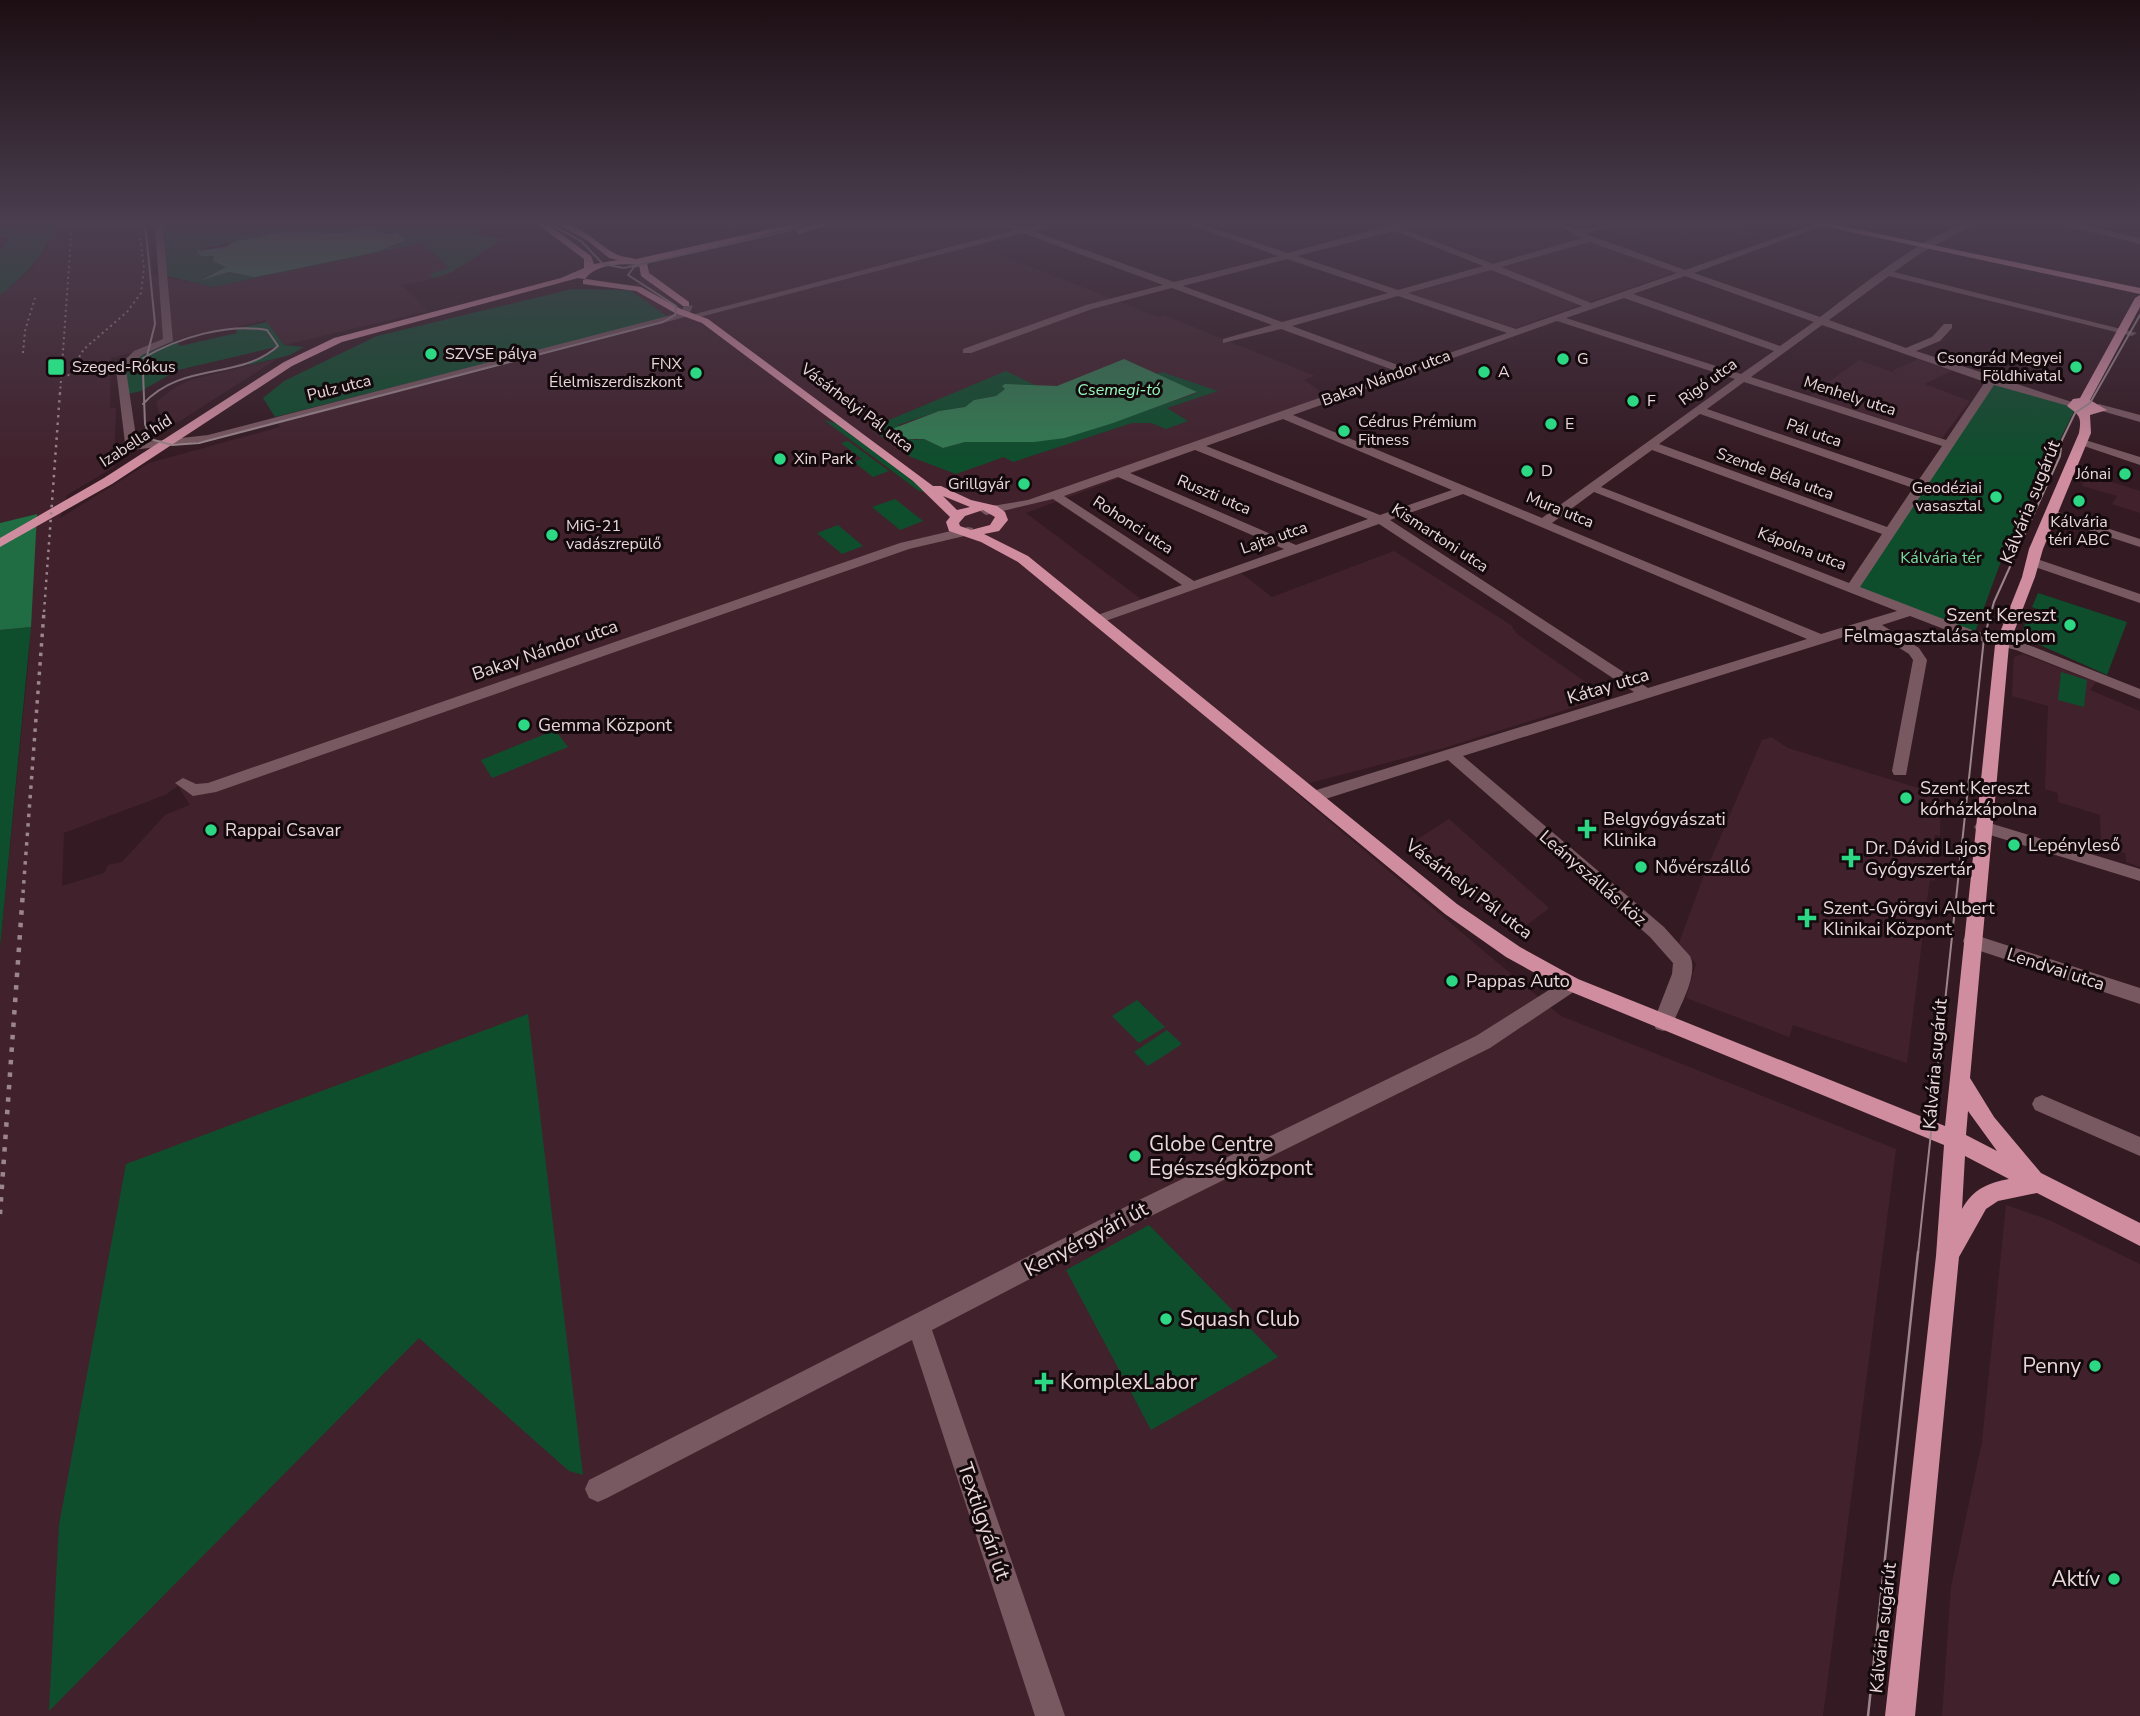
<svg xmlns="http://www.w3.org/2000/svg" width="2140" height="1716" font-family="'Nunito Sans',sans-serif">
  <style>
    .built { fill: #41222c; fill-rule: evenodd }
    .green { fill: #0e4e2d; fill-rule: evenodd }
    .forest { fill: #206c43 }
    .water { fill: #327c52 }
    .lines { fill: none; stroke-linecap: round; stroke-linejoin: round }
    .minor { fill: #795961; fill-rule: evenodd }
    .major { fill: #d08da0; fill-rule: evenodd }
    .tram-far1 { stroke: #9b868c; stroke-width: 2 }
    .tram { stroke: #9b868c; stroke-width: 2.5 }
    .rail-far3 { stroke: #9b868c; stroke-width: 2; stroke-dasharray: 2 3.5; stroke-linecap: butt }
    .rail-far2 { stroke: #9b868c; stroke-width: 2.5; stroke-dasharray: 2.5 5; stroke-linecap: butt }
    .rail-far1 { stroke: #9b868c; stroke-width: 3.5; stroke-dasharray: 3.5 6; stroke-linecap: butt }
    .rail { stroke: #9b868c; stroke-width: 4.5; stroke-dasharray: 4.5 8; stroke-linecap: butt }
    .poi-dot { fill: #2cd884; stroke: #14090c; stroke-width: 2.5 }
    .labels { text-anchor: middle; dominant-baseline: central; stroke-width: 6; stroke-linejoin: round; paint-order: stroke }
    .far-poi-label { font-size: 16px; fill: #e9d7db; stroke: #14090c; text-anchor: start }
    .far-street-label { font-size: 16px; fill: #e9d7db; stroke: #14090c }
    .far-water-label { font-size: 16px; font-style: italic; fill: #95fabc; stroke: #14090c }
    .far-park-label { font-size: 16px; fill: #7be0a2; stroke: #14090c }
    .street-label { font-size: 18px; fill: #e9d7db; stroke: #14090c }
    .poi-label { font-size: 18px; fill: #e9d7db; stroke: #14090c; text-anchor: start }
    .near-poi-label { font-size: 21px; fill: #e9d7db; stroke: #14090c; text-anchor: start }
    .near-street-label { font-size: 21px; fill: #e9d7db; stroke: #14090c }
  </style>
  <rect width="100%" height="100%" fill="#341a22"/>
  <path class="built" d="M58 223H149L153 275 213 287 422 243 450 268 430 274 434 278 402 285 428 311 284 345 265 320 111 358 110 408H116L114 467 67 495 60 518 149 463 280 427 275 417 666 317 630 290 660 256 800 223H1010L1029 231 979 246 1158 317 1164 315 1315 376 1304 380 1332 399 1026 513 1149 605 1241 573 1272 597 1394 551 1511 625 1517 634 1607 697 1444 748 1290 788 1561 1016 1896 1149 1823 1716H0V948L29 655 36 514 0 523V295L29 272 48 247ZM178 786 190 805 165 815 122 862 108 865 104 873 62 886 64 833 165 795Z
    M1409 223H1592L1565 231 1675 272 1515 328 1408 293 1498 267 1398 226Z
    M1629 223H1728L1758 232 1723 244 1717 242 1706 246 1684 238 1664 245 1604 230Z
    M277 359 180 421 163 427 156 402 174 388 190 380Z
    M1918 359 1952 371 1925 384 1970 401 1942 438 1809 396 1859 360 1897 374 1892 371Z
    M2085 473 2140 491V513L2112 504 2117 496 2082 486Z
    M2023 654 2096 682 2090 690 2140 711V867L2126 862V854L2101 842 2100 815 2058 802V793L2045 789 2048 706 2012 696 2014 657Z
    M1771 737 1788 748 1941 795 1940 836 1935 835 1931 869 1936 871 1935 881 1930 880 1928 893 1907 1063 1793 1025 1789 1037 1686 998 1696 964 1679 943 1704 875 1762 740Z
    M1449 819 1549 908 1519 931 1494 917 1405 847Z
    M2006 1205 2049 1220 2140 1264V1716H1942L1951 1587 1982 1442Z"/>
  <path class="green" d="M22 223H58C44 255 27 274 0 295V251L9 238 0 237V227Z
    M164 223H465L487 227 474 235 503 239 452 272 434 278 429 274 449 268 422 243 213 287 167 276 160 238ZM378 226 375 230 388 234 404 232 398 234 405 239 400 244 376 251 275 273 241 275 229 272 201 279 226 267 214 256H200V249L294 230 315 235 369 230Z
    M572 289 630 290 668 317 275 417 263 398 284 381 377 336Z
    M267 322 284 345 304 347 290 355 249 365 248 362 265 357 280 346 178 370 141 391 128 394 126 370 137 357 176 341 180 346 237 333 236 329Z
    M1006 371 1039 387 1005 389 996 396 974 400 965 407 939 411 898 425 914 440 924 439 943 448 965 442 1065 438 1197 393 1154 374 1162 372 1218 391 1167 408 1188 421 1166 429 1151 423H1132L1013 462 1004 457 956 474 911 457 870 428Z
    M1997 385 2065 404 2074 411 2004 553 1974 635 1853 587 1987 386Z
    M824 420 839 424 927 492 919 491Z
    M848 441 889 471 873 477 854 462 862 459 841 443Z
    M895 499 923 521 900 530 872 507Z
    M838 525 863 546 842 554 817 533Z
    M2038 593 2127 622 2107 675 2020 636 2028 617 2046 621 2048 614 2032 607Z
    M31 627 0 948V630Z
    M2061 672 2087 680 2084 707 2058 700Z
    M555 730 568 747 492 778 481 760Z
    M1137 1000 1165 1027 1139 1043 1112 1016Z
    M528 1014 583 1475 569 1471 419 1338 49 1711 59 1525 126 1164Z
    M1167 1030 1182 1044 1148 1066 1134 1052Z
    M1149 1225 1278 1357 1151 1430 1066 1270Z"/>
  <path class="forest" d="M37 514 31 627 0 630V523Z"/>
  <path class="water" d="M384 225 377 229 388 234 408 230 398 234 407 240 376 252 275 273 254 277 229 272 201 280 226 267 213 261 214 256H200L197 251 225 247 237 240 257 238 282 230 337 233Z
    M1124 359 1197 392 1113 423 1065 438 1034 442H965L943 448 924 439H906L892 433V429L939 411 965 407 974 400 996 396 1005 389 1002 386 1005 384 1057 386Z"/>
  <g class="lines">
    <path class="minor" d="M159 223H168L163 229 173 341 142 355 126 370 137 443 208 435 668 316 681 312 685 304 693 306 688 316 674 320 208 441 132 450 128 449 125 443 116 369 134 351 163 339 155 228Z
      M725 223 739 226 735 229Z
      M1000 223H1012L1024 228 1064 223 1033 231 1174 282 1278 256 1185 223H1198L1288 253 1393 224 1420 223 1404 229 1493 264 1582 238 1553 223C1564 223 1572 230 1582 229 1595 229 1605 223 1618 223L1586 234 1685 270 1818 223H1830L1694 273 1820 317C1854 292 1937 223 1977 223L1921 253 1894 272 2137 333 2132 336 1889 276 1829 320 1906 348 1932 337 1944 324H1952V328L1940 341 1916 351 2078 404 2072 407 1994 385 1860 587 1972 630 2026 644 2140 689V699L2016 650 1962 636 1910 616 1882 625 1919 648 1927 660 1906 775H1894L1892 771 1913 660 1909 654 1869 629 1463 756 1664 927 1690 956C1699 974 1680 1006 1673 1023L1670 1029 1663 1031 1656 1029 1653 1023 1672 974 1673 963 1650 937 1448 760 1316 802 1308 796 1310 792 1634 692 1379 524 1097 624 1092 623V617L1182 585 1053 499 986 515 980 511 986 507 1028 500 1396 371 1281 329 1223 343V339L1272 325 1172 288 1092 309 971 353H963V349L1086 305 1163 285 1023 233 700 317 695 314 1015 230ZM1395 231 1483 266 1398 290 1297 256ZM1590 242 1677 273 1591 303 1501 267ZM1287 259 1388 293 1282 322 1183 286ZM1491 270 1582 306 1516 329 1408 293ZM1685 276 1814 322 1780 346 1633 294ZM1398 296 1507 333 1406 368 1292 326ZM1624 298 1774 351 1741 374 1566 318ZM1557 321 1735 379 1542 518 1293 415ZM1822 325 1985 382 1946 440 1751 377ZM1744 382 1942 446 1918 481 1707 409ZM1700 414 1913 488 1887 527 1659 444ZM1283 419 1452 490 1380 515 1206 446ZM1195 450 1368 519 1296 545 1130 473ZM1652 450 1882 534 1849 583 1601 487ZM1118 477 1284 549 1194 581 1064 496ZM1594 492 1897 611 1821 634 1552 523ZM1463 494 1807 639 1648 688 1390 520Z
      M2056 223H2072L2140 238V244Z
      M2099 404 2140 415V422L2095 409 2093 407Z
      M2082 439 2140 457V465L2078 444 2076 442Z
      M2052 510 2140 539V547L2048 517 2046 514Z
      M968 527 973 528V534L909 549 216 792 193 796 175 783 183 778 196 784 208 783 900 543Z
      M2034 558 2140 594V603L2029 565 2027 562Z
      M1983 821 2140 869V881L1977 831 1974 827 1977 823Z
      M1972 934 2140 988V1004L1965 946 1963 941 1965 936Z
      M1571 976 1578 979 1581 984 1578 989 1490 1048 1151 1216 932 1330 1065 1716H1035L912 1340 607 1498 598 1502 589 1498 585 1489 589 1480 1135 1202 1476 1036Z
      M2042 1095 2140 1137V1156L2035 1110 2032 1104 2035 1098Z"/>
    <path class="major" d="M536 223H546L591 256 594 264 618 260 609 258 588 241 556 223C581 223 594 242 614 253 620 257 629 257 636 259L797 223H813L647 263 649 273 689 302V306H683L641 276 639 265C621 263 596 264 585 279L578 278 342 342 292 366 112 484 0 547V538L104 478 284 362 334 338 561 278 584 268V259Z
      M820 223H834L799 234 795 231Z
      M1809 223H1826L2140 288V294Z
      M586 279 641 287 681 309 708 319 933 486H941L971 500 997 506 1005 512 1008 520 999 531 984 534 1028 556 1457 904 1520 947 1578 979 1945 1126 1995 645 2022 577 2029 549 2079 433C2082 416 2079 415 2067 406L2073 399 2080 398 2135 298 2140 295V307L2090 400 2107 410 2090 415 2091 433 2043 549 2035 577 2009 645 1970 1078 1994 1117 2041 1173 2140 1223V1246L2037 1193 1998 1201 1986 1209 1959 1257 1915 1716H1885L1936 1256 1944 1145 1564 989 1506 957 1445 914 1018 562 981 542 949 531 946 522 950 517 913 481 702 323 675 313 636 291 583 284V280ZM943 496 970 507 957 510ZM983 510 995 517 990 525 971 530 960 526 959 523 965 516ZM1968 1111 1997 1151 1966 1135ZM1965 1156 2009 1179C1988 1183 1973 1189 1962 1209Z"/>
    <path class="tram-far1" d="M145 223 155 324 143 372 145 424 150 439 172 445 199 443 663 322 675 315 676 306 628 275 634 267 650 262
      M548 223 581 241 603 264 624 268 823 223
      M143 358C178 338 226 323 267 330L278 346C239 381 182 361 143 404
      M1918 1254 1984 638 1994 602 2060 456 2062 440 2075 413 2090 403 2140 315"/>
    <path class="tram" d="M1868 1716 1918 1252"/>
    <path class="rail-far3" d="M23 353 25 331 35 298
      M68 376 84 349 127 312 141 293 144 268 138 223
      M60 394 72 223"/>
    <path class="rail-far2" d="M44 612 60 392"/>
    <path class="rail-far1" d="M23 893 44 611"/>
    <path class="rail" d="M0 1214 23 891"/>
  </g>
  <linearGradient id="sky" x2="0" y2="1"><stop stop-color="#1d0e13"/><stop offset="0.48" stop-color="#4a3e4f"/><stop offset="1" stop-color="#4a3e4f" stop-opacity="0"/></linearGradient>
  <rect width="2140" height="463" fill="url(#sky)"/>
  <g class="poi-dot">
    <circle cx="431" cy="354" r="7"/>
    <circle cx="1563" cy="359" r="7"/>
    <rect x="47" y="358" width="18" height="18" rx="3.5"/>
    <circle cx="2076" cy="367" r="7"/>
    <circle cx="1484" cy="372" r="7"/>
    <circle cx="696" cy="373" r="7"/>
    <circle cx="1633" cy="401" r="7"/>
    <circle cx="1551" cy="424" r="7"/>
    <circle cx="1344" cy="431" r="7"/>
    <circle cx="780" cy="459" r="7"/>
    <circle cx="1527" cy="471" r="7"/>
    <circle cx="2125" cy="474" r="7"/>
    <circle cx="1024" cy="484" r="7"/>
    <circle cx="1996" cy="497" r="7"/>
    <circle cx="2079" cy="501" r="7"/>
    <circle cx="552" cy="535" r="7"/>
    <circle cx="2070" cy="625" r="7"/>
    <circle cx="524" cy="725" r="7"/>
    <circle cx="1906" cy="798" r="7"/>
    <path d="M1583.5 818.5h7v7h7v7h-7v7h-7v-7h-7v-7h7z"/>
    <circle cx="211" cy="830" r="7"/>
    <circle cx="2014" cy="845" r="7"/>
    <path d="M1847.5 847.5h7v7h7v7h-7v7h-7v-7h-7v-7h7z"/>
    <circle cx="1641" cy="867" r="7"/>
    <path d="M1803.5 907.5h7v7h7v7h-7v7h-7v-7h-7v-7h7z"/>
    <circle cx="1452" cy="981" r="7"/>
    <circle cx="1135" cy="1156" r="7"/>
    <circle cx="1166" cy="1319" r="7"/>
    <circle cx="2095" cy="1366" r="7"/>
    <path d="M1040.5 1371.5h7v7h7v7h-7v7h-7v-7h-7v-7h7z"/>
    <circle cx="2114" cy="1579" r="7"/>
  </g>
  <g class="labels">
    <g class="far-poi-label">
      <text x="445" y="354">SZVSE pálya</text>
      <text x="2062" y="358" text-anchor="end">Csongrád Megyei<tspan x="2062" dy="18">Földhivatal</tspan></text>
      <text x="1577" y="359">G</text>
      <text x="682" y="364" text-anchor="end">FNX<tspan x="682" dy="18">Élelmiszerdiszkont</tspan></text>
      <text x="72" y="367">Szeged-Rókus</text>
      <text x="1498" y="372">A</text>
      <text x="1647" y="401">F</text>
      <text x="1358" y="422">Cédrus Prémium<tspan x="1358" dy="18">Fitness</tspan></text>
      <text x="1565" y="424">E</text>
      <text x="794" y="459">Xin Park</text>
      <text x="1541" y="471">D</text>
      <text x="2111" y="474" text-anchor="end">Jónai</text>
      <text x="1010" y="484" text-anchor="end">Grillgyár</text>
      <text x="1982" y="488" text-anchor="end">Geodéziai<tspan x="1982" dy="18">vasasztal</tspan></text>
      <text x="2079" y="522" text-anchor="middle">Kálvária<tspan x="2079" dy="18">téri ABC</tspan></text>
      <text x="566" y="526">MiG-21<tspan x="566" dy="18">vadászrepülő</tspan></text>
    </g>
    <g class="far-street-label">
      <text transform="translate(1386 378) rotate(-20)">Bakay Nándor utca</text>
      <text transform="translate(1708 382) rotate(-36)">Rigó utca</text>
      <text transform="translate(339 388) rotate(-14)">Pulz utca</text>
      <text transform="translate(1850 396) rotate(18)">Menhely utca</text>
      <text transform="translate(857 408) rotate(37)">Vásárhelyi Pál utca</text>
      <text transform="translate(1814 433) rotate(19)">Pál utca</text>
      <text transform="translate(136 441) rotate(-33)">Izabella híd</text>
      <text transform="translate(1775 474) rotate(20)">Szende Béla utca</text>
      <text transform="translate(1214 495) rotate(23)">Ruszti utca</text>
      <text transform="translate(1560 510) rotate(22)">Mura utca</text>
      <text transform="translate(1133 525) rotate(33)">Rohonci utca</text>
      <text transform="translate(1274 538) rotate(-19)">Lajta utca</text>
      <text transform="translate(1440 538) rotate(33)">Kismartoni utca</text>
      <text transform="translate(1802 549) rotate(21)">Kápolna utca</text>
    </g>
    <g class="far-water-label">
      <text x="1119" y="390">Csemegi-tó</text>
    </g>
    <g class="far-park-label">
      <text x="1941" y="558">Kálvária tér</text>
    </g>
    <g class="street-label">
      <text transform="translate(2030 502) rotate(-68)">Kálvária sugárút</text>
      <text transform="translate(545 650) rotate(-19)">Bakay Nándor utca</text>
      <text transform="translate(1608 686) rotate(-17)">Kátay utca</text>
      <text transform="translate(1593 878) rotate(41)">Leányszállás köz</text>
      <text transform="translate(1469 889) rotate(37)">Vásárhelyi Pál utca</text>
      <text transform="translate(2056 969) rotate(18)">Lendvai utca</text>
      <text transform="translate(1935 1064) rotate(-85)">Kálvária sugárút</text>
      <text transform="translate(1883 1628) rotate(-84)">Kálvária sugárút</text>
    </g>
    <g class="poi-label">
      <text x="2056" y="615" text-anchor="end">Szent Kereszt<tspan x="2056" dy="21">Felmagasztalása templom</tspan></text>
      <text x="538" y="725">Gemma Központ</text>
      <text x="1920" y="788">Szent Kereszt<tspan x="1920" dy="21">kórházkápolna</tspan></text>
      <text x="1603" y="819">Belgyógyászati<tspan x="1603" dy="21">Klinika</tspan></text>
      <text x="225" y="830">Rappai Csavar</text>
      <text x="2028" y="845">Lepényleső</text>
      <text x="1865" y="848">Dr. Dávid Lajos<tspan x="1865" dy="21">Gyógyszertár</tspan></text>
      <text x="1655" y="867">Nővérszálló</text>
      <text x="1823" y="908">Szent-Györgyi Albert<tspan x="1823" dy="21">Klinikai Központ</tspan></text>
      <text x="1466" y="981">Pappas Auto</text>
    </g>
    <g class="near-poi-label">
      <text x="1149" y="1144">Globe Centre<tspan x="1149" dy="24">Egészségközpont</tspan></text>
      <text x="1180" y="1319">Squash Club</text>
      <text x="2081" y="1366" text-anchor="end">Penny</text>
      <text x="1060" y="1382">KomplexLabor</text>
      <text x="2100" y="1579" text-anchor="end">Aktív</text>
    </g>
    <g class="near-street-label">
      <text transform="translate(1086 1239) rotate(-28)">Kenyérgyári út</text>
      <text transform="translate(984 1521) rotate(71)">Textilgyári út</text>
    </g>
  </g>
</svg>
